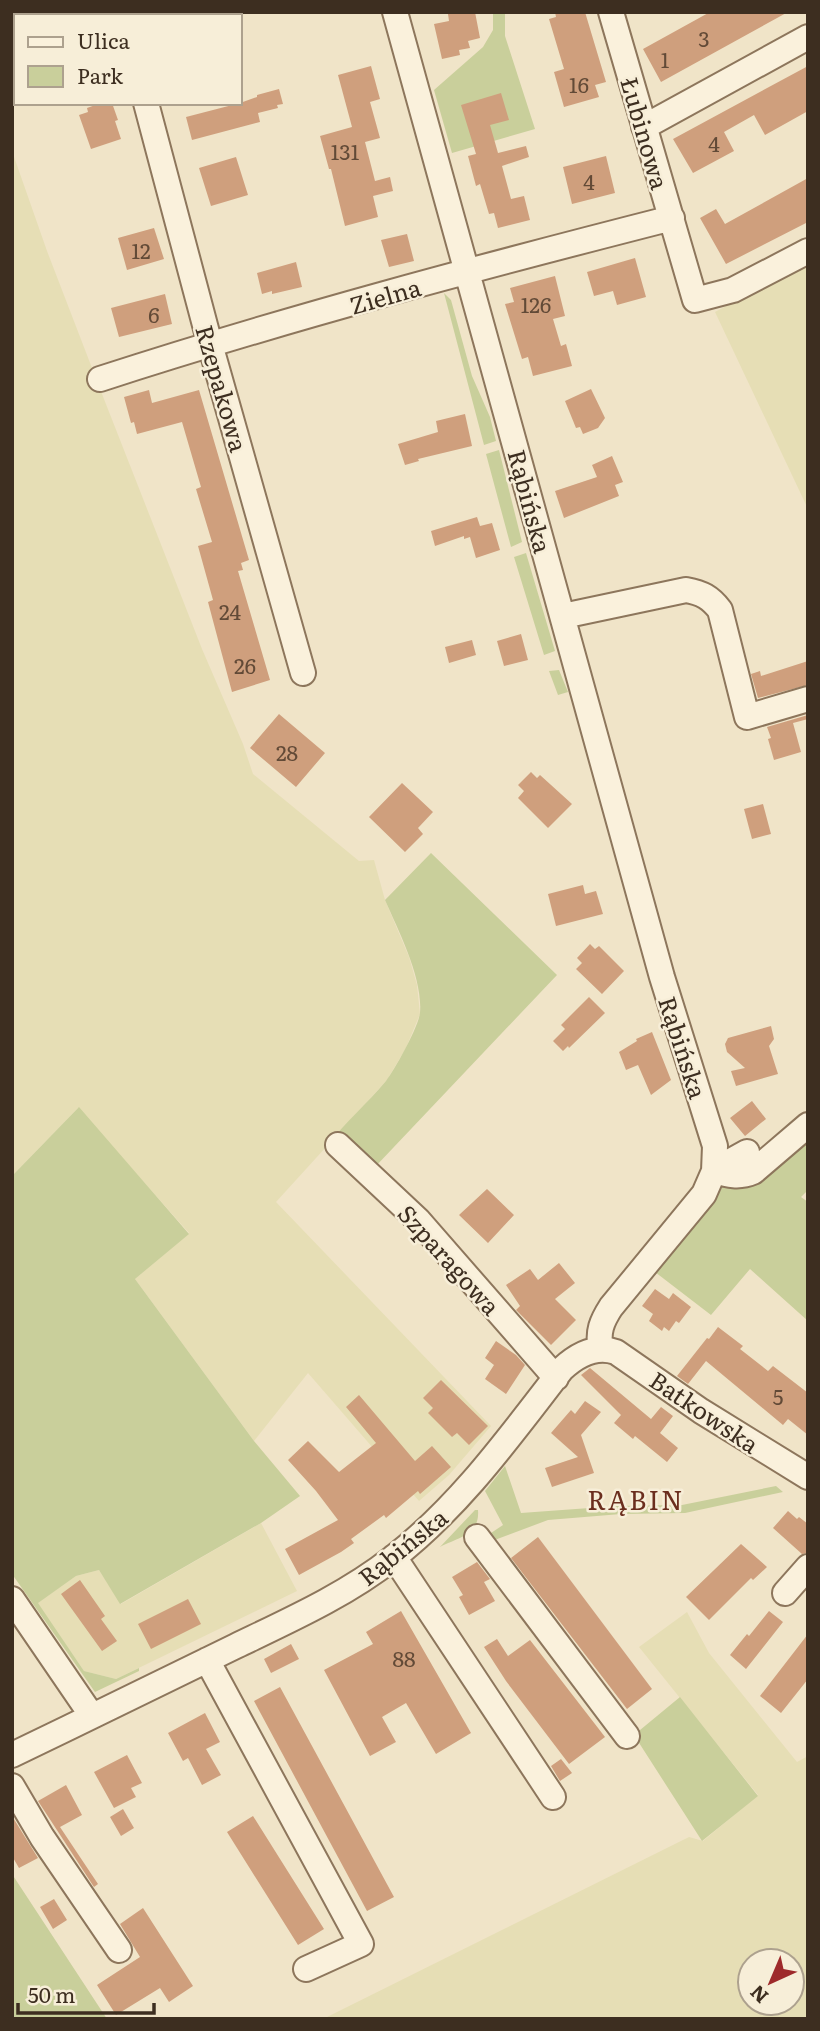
<svg xmlns="http://www.w3.org/2000/svg" width="820" height="2031" font-family="Literata,serif">
  <style>
    .farmland { fill: #e6deb5; fill-rule: evenodd }
    .green { fill: #c9cf9b }
    .building { fill: #cf9f7d }
    .lines { fill: none; stroke-linecap: round; stroke-linejoin: round }
    .minor-casing { stroke: #8d765c; stroke-width: 28 }
    .minor { stroke: #faf1dc; stroke-width: 24 }
    .labels { text-anchor: middle; dominant-baseline: central; stroke-width: 5; stroke-linejoin: round; paint-order: stroke }
    .number-label { font-size: 21px; fill: #624a37 }
    .street-label { font-size: 24px; fill: #3d2e20; stroke: #f7eed8 }
    .neighbourhood-label { font-size: 26px; letter-spacing: 2px; fill: #6b2e1e; stroke: #f7eed8 }
  </style>
  <rect width="100%" height="100%" fill="#f0e4c8"/>
  <path class="farmland" d="M12 151 47 251 102 394 202 649 243 744 253 774 359 861 374 860 385 900 409 957 417 985 420 1014 406 1048 387 1080 276 1202 491 1426 449 1475 419 1501 308 1373 254 1441 135 1279 189 1233 78 1108 12 1176Z
    M808 261V509L715 312Z
    M261 1523 297 1591 116 1679 84 1671 37 1603 76 1576 99 1570 121 1604Z
    M687 1612 709 1653 797 1762 808 1756V2019H323L689 1837 703 1841 758 1795 639 1647ZM750 1961H792V2003H750Z"/>
  <path class="green" d="M12 12H48L50 16H16V83L12 86Z
    M493 12H505V36L535 129 452 153 434 90 483 47 493 30Z
    M444 293 451 300 472 376 490 417 496 441 484 445Z
    M499 450 522 542 511 547 486 454Z
    M526 553 555 651 544 655 514 557Z
    M559 670 568 692 558 695 549 671Z
    M431 853 557 975 375 1167 407 1220 328 1145C345 1122 368 1103 386 1081 395 1069 418 1028 420 1013 423 978 399 932 385 900Z
    M79 1107 189 1234 135 1279 254 1441 300 1496 261 1523 120 1604 99 1570 76 1576 38 1603 84 1671 116 1679 139 1668V1671L95 1692 12 1574V1176Z
    M808 1134V1190L801 1197 808 1202V1321L750 1269 711 1315 655 1272 719 1183Z
    M505 1466 521 1513 617 1506 682 1505 776 1486 783 1492 685 1513 621 1514 548 1520 492 1541 488 1535 503 1525 485 1491Z
    M475 1510H478C480 1535 459 1537 440 1547Z
    M680 1697 758 1796 702 1841 634 1735Z
    M12 1874 107 2019H12Z"/>
  <path class="building" d="M457 12H475L480 38 468 41 470 48 459 50 460 55 442 59 434 24 449 21 448 14Z
    M555 12H585L606 82 595 85 599 97 564 107 554 72 564 69 549 19 556 17Z
    M710 12H788L661 82 643 49Z
    M371 66 380 99 370 102 380 138 365 142 375 181 390 177 393 191 373 196 378 217 345 226 331 169H329L320 136 352 127 338 75Z
    M808 66V111L765 135 754 115 724 132 734 151 693 173 673 139Z
    M279 89 283 104 277 105 278 108 258 113 260 122 192 140 186 117 240 103 257 97V95Z
    M501 93 509 120 490 125 498 153 526 146 529 157 502 166 511 199 524 196 530 220 498 228 494 213 489 214 480 184 476 186 468 156 476 154 461 105Z
    M101 103H112L118 120 115 121 121 139 91 149 79 115 88 112 87 108Z
    M606 156 615 193 572 204 563 167Z
    M236 157 248 195 211 206 199 168Z
    M808 178V222L726 264 700 218 716 209 725 224Z
    M154 228 164 259 127 270 118 238Z
    M407 234 414 261 389 267 381 240Z
    M635 258 646 297 617 305 613 291 594 296 587 272Z
    M296 262 302 287 272 294V291L262 294 257 273Z
    M555 276 565 316 553 319 561 346 566 344 572 366 533 376 528 357 522 359 505 304 514 302 510 288Z
    M165 294 172 324 119 337 111 308Z
    M591 389 605 418 598 428 583 434 580 427 576 428 565 401Z
    M149 390 152 403 199 390 249 560 241 563 243 570 238 571 270 680 232 692 208 602 213 600 198 546 212 542 196 489 201 487 182 422 137 434 134 422 131 423 124 397Z
    M465 414 472 446 418 459 419 461 405 465 398 444 438 432 436 421Z
    M612 456 623 482 615 485 619 496 564 518 555 491 597 477 592 465Z
    M477 517 480 526 492 523 500 550 476 558 470 537 464 539V536L435 546 431 531Z
    M521 634 528 660 504 666 497 641Z
    M472 640 476 655 449 663 445 647Z
    M808 661V685L758 698 751 674 760 671 761 676Z
    M279 714 325 753 296 787 250 748Z
    M808 715V719L793 723 801 752 774 760 768 739 771 738 767 727Z
    M531 772 537 778 540 775 572 804 548 828 518 798 524 791 518 785Z
    M402 783 433 812 418 828 423 834 405 852 369 817Z
    M763 804 771 834 752 839 744 809Z
    M583 885 585 894 596 891 603 914 556 926 548 894Z
    M590 944 595 949 599 946 624 971 602 994 576 969 582 963 577 958Z
    M589 997 605 1013 569 1048 568 1046 563 1051 553 1041 565 1029 561 1025Z
    M771 1026 774 1039 769 1046 778 1074 736 1086 731 1071 745 1068 727 1052 725 1044 728 1038Z
    M652 1032 671 1080 651 1095 638 1065 626 1070 619 1052 637 1041 636 1039Z
    M752 1101 766 1119 745 1136 730 1118Z
    M487 1189 514 1215 488 1243 459 1215Z
    M559 1263 575 1283 555 1299 576 1320 551 1345 516 1310 520 1306 506 1285 530 1269 538 1280Z
    M655 1289 669 1299 673 1293 691 1307 679 1323 676 1321 669 1331 664 1327 662 1331 649 1321 653 1314 642 1306Z
    M718 1327 743 1346 740 1349 768 1371 773 1366 808 1393V1435L788 1419 783 1425 706 1361 688 1384 677 1376 707 1338 709 1339Z
    M496 1341 516 1355 525 1365 506 1394 485 1379 494 1365 485 1358Z
    M590 1368 651 1419 661 1407 673 1416 660 1433 678 1448 667 1462 635 1436 633 1439 614 1423 621 1415 581 1375Z
    M441 1380 488 1426 469 1445 457 1433 452 1437 428 1413 433 1408 423 1398Z
    M359 1395 415 1461 432 1446 451 1467 420 1494 418 1491 386 1518 384 1515 351 1539 354 1543 341 1552 299 1575 285 1549 338 1520 316 1491 288 1460 308 1441 339 1472 376 1443 346 1407Z
    M585 1401 601 1412 581 1435 594 1473 552 1487 545 1468 578 1457 551 1433 571 1410 575 1414Z
    M788 1511 797 1519 799 1517 808 1524V1553L802 1554 773 1528Z
    M538 1537 652 1689 627 1709 511 1558Z
    M741 1544 767 1567 753 1580 751 1578 709 1620 686 1597Z
    M477 1562 490 1579 484 1582 495 1601 469 1615 459 1597 463 1595 452 1577Z
    M80 1580 105 1616 101 1619 117 1641 102 1651 61 1594Z
    M188 1599 201 1624 151 1649 138 1624Z
    M401 1611 471 1733 436 1754 406 1703 382 1717 396 1742 370 1756 324 1670 373 1644 366 1632Z
    M769 1611 783 1622 746 1669 730 1655 747 1634 749 1636Z
    M808 1634V1679L781 1713 760 1696Z
    M497 1639 508 1656 530 1640 605 1737 569 1764 506 1681 484 1647Z
    M291 1644 299 1659 271 1673 264 1659Z
    M280 1687 394 1897 367 1911 254 1701Z
    M205 1713 220 1742 206 1749 221 1775 202 1785 188 1758 183 1761 168 1733Z
    M127 1755 142 1783 131 1788 136 1797 114 1808 94 1772Z
    M561 1759 572 1773 560 1781 551 1766Z
    M66 1785 82 1815 60 1827 98 1884 94 1887 38 1801Z
    M123 1809 134 1828 121 1836 110 1817Z
    M12 1816 38 1858 19 1868 12 1856Z
    M253 1816 324 1929 298 1945 227 1832Z
    M54 1899 67 1920 53 1929 40 1907Z
    M143 1908 193 1986 169 2002 160 1988 116 2015 97 1985 140 1957 120 1924Z"/>
  <g class="lines">
    <g class="minor-casing">
      <path id="minor" d="M122 12V16
        M395 12 662 977 715 1146 714 1171 704 1194 611 1307C602 1321 597 1332 601 1349
        M611 12 695 300 733 290 808 251
        M146 103 210 344 303 673
        M644 127 808 37
        M100 379C288 318 480 267 672 218
        M563 616 686 590C702 593 710 597 720 610L747 717 808 699
        M338 1145 418 1220 556 1378
        M716 1162H729L747 1152
        M714 1171C728 1175 739 1178 753 1172L808 1125
        M477 1537 627 1736
        M394 1557 553 1797
        M785 1593 808 1567
        M12 1599 92 1716
        M207 1660 361 1944 306 1969
        M12 1755C87 1719 162 1682 236 1646 290 1620 346 1595 393 1558 461 1505 510 1436 562 1369 577 1355 596 1345 616 1352L701 1411 808 1477
        M12 1786 42 1837 119 1950"/>
    </g>
    <use href="#minor" class="minor"/>
  </g>
  <g class="labels">
    <g class="number-label">
      <text x="704" y="37">3</text>
      <text x="665" y="58">1</text>
      <text x="579" y="83">16</text>
      <text x="714" y="142">4</text>
      <text x="345" y="150">131</text>
      <text x="589" y="180">4</text>
      <text x="141" y="249">12</text>
      <text x="536" y="303">126</text>
      <text x="154" y="313">6</text>
      <text x="230" y="610">24</text>
      <text x="245" y="664">26</text>
      <text x="287" y="751">28</text>
      <text x="778" y="1395">5</text>
      <text x="404" y="1657">88</text>
    </g>
    <g class="street-label">
      <text transform="translate(646 133) rotate(74)">Łubinowa</text>
      <text transform="translate(385 295) rotate(-16)">Zielna</text>
      <text transform="translate(223 388) rotate(74)">Rzepakowa</text>
      <text transform="translate(531 501) rotate(75)">Rąbińska</text>
      <text transform="translate(684 1047) rotate(72)">Rąbińska</text>
      <text transform="translate(450 1259) rotate(48)">Szparagowa</text>
      <text transform="translate(705 1411) rotate(34)">Batkowska</text>
      <text transform="translate(402 1546) rotate(-39)">Rąbińska</text>
    </g>
    <g class="neighbourhood-label">
      <text x="636" y="1498">RĄBIN</text>
    </g>
  </g>
  <rect width="820" height="2031" fill="none" stroke="#3d2e20" stroke-width="28"/>
  <rect x="14" y="14" width="228" height="91" fill="#f7eed8" stroke="#ada18e" stroke-width="2"/>
  <rect x="28" y="37" width="35" height="10" fill="#faf1dc" stroke="#ada18e" stroke-width="2"/>
  <text x="77" y="49" font-size="21" fill="#3d2e20">Ulica</text>
  <rect x="28" y="66" width="35" height="21" fill="#c9cf9b" stroke="#ada18e" stroke-width="2"/>
  <text x="77" y="84" font-size="21" fill="#3d2e20">Park</text>
  <g transform="translate(771 1982) rotate(224)"><circle r="33" fill="#f7eed8" stroke="#ada18e" stroke-width="2"/>
  <path d="M0-5L12 26L0 18L-12 26Z" fill="#9e2a2b"/>
  <text y="-10" font-size="19" font-weight="bold" text-anchor="middle" fill="#3d2e20">N</text>
  </g>
  <path d="M18 2003v10h136v-10" fill="none" stroke="#3d2e20" stroke-width="3.5"/>
  <text x="28" y="2003" font-size="21" fill="#3d2e20" stroke="#f7eed8" stroke-width="5" paint-order="stroke">50 m</text>
</svg>
